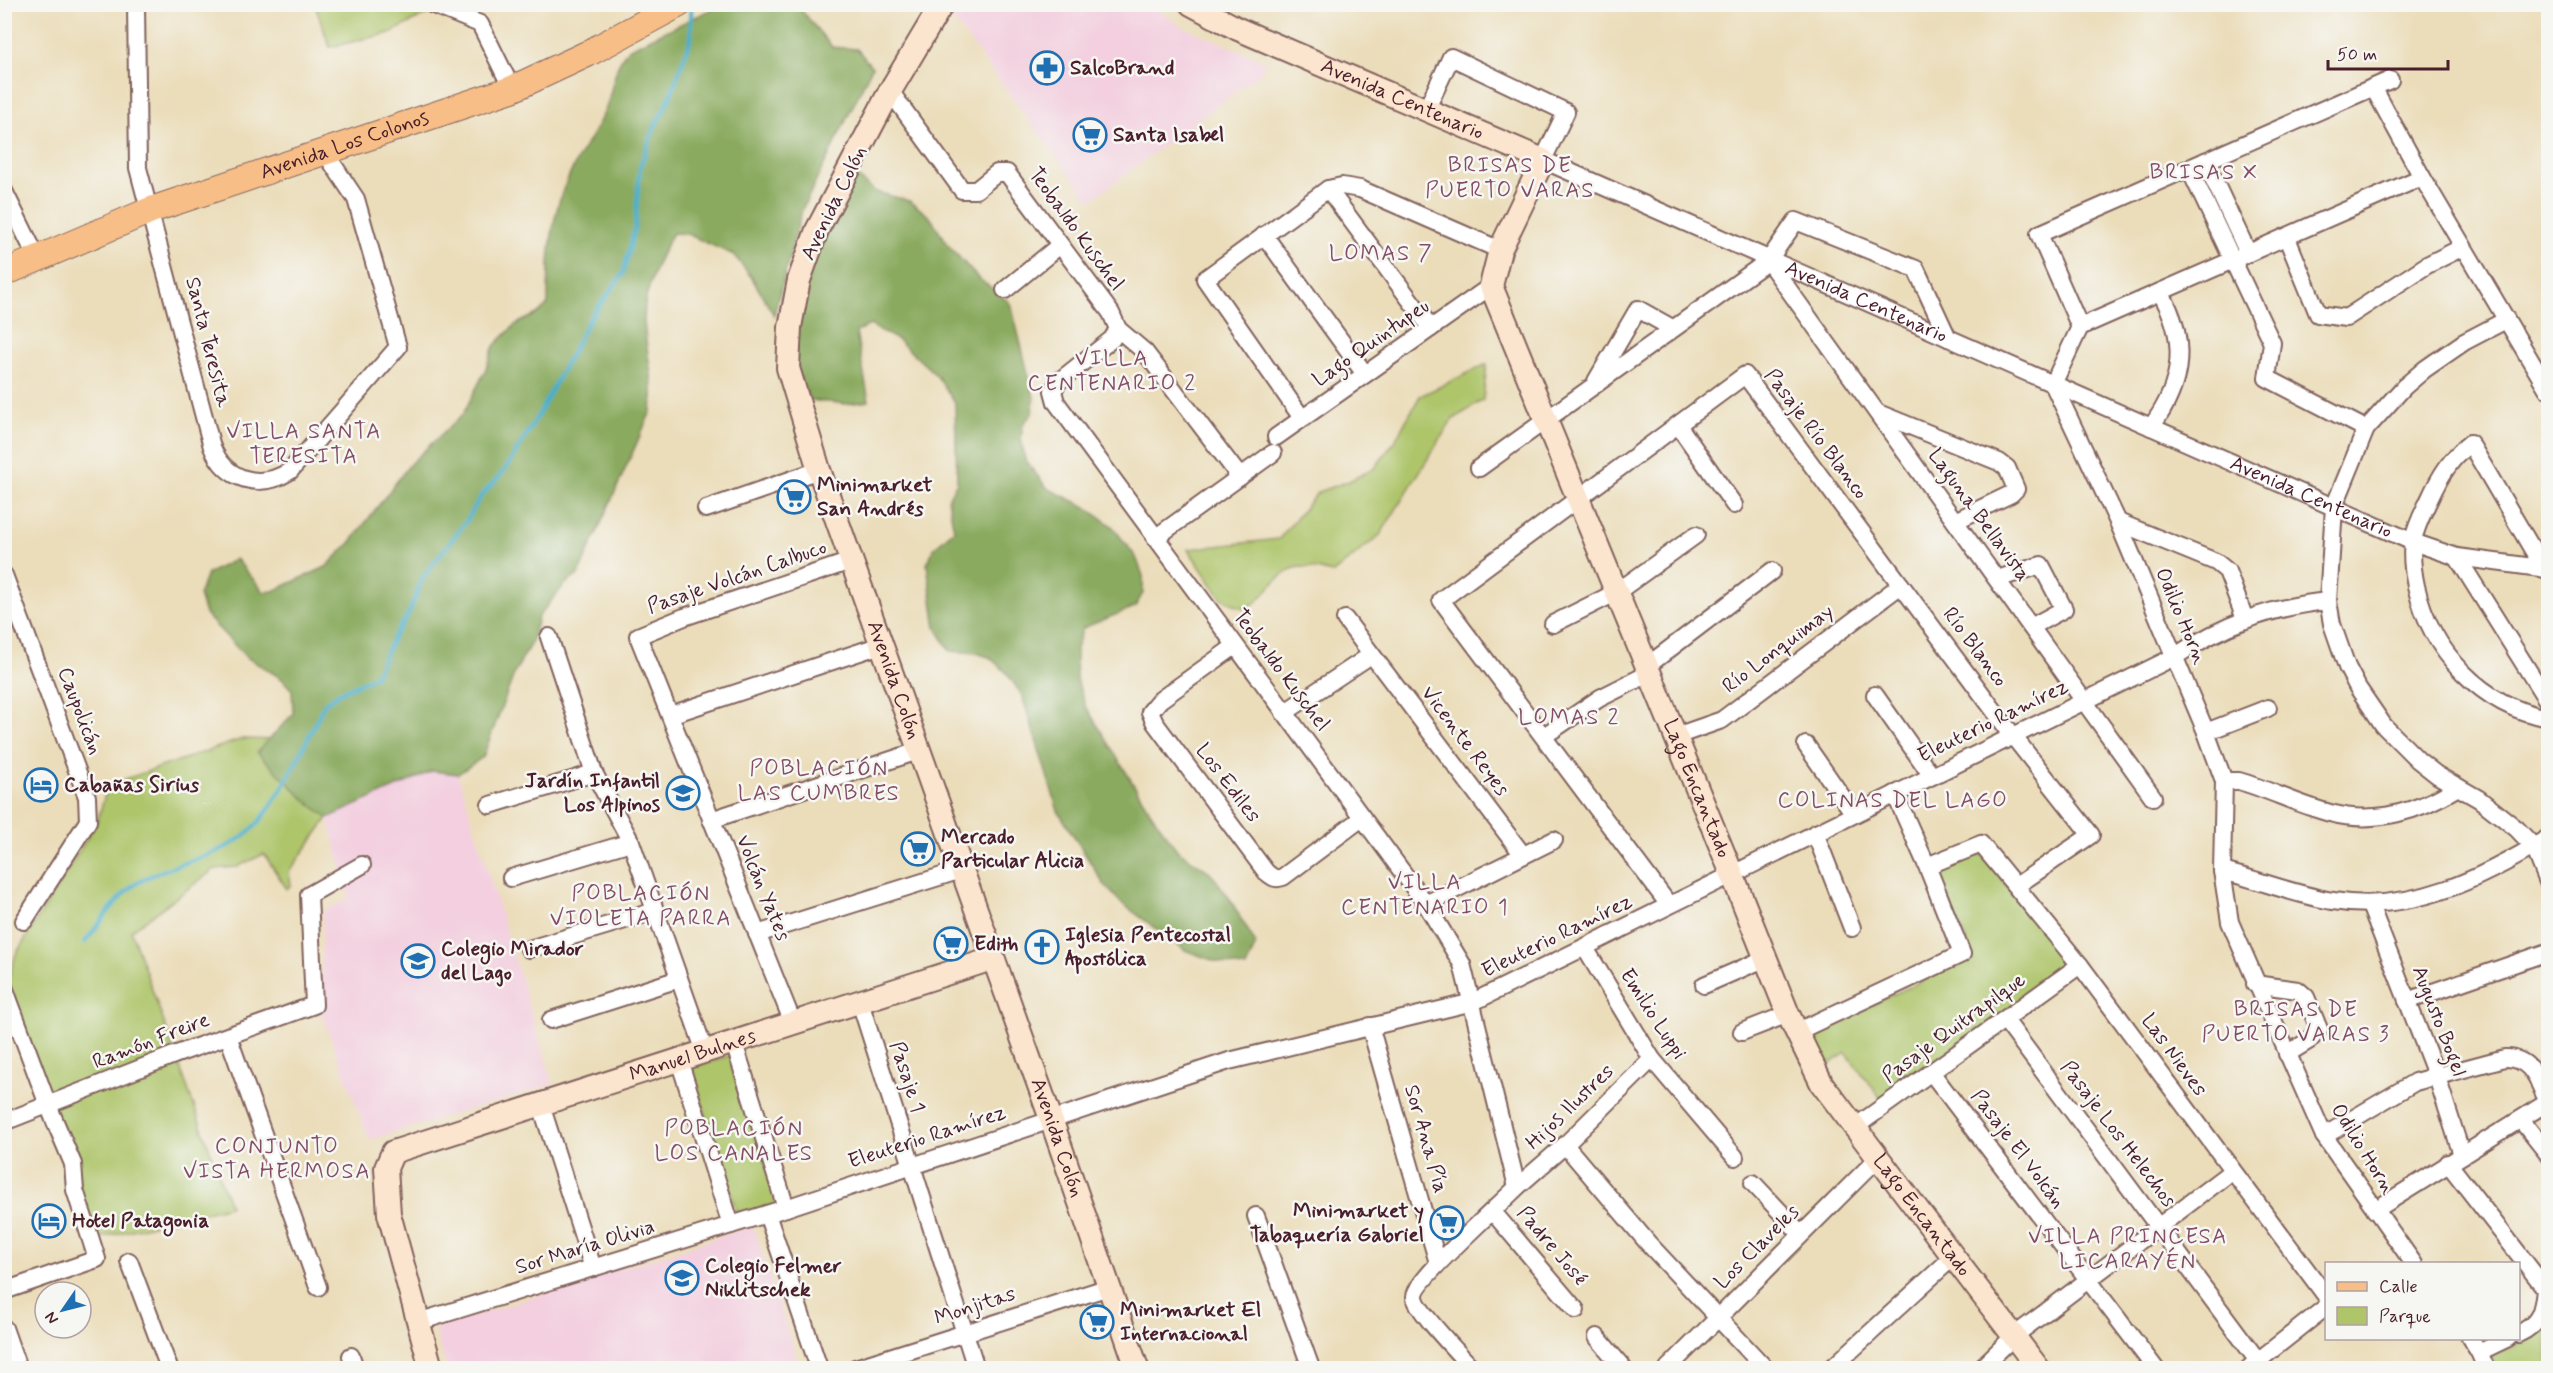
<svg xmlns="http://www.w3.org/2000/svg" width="2553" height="1373" font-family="Mynerve,sans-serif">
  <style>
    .built { fill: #f3cfdf }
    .green { fill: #aec56a; stroke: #7c724a; stroke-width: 1.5 }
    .forest { fill: #8aaa5e; stroke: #6a6444; stroke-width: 1.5 }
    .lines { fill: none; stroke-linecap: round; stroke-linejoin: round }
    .stream { stroke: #4cafcb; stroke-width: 4.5 }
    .street-casing { stroke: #82625d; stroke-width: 20 }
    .secondary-casing { stroke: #82625d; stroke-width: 26 }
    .primary-casing { stroke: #82625d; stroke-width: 28 }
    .street { stroke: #fff; stroke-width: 16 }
    .secondary { stroke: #fce5cf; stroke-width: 22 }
    .primary { stroke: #f7be87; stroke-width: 26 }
    .labels { text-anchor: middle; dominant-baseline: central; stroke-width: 5; stroke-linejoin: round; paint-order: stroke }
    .poi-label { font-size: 21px; font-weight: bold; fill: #4a1f2b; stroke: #f6f6f2; text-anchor: start }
    .street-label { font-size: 21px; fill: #4a1f2b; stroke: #f6f6f2 }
    .neighbourhood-label { font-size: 22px; letter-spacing: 1.5px; fill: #844e66; stroke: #f6f6f2 }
  </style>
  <rect width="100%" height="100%" fill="#f6f6f2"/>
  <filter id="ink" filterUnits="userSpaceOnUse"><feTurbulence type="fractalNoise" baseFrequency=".0167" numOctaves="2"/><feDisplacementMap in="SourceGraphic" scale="12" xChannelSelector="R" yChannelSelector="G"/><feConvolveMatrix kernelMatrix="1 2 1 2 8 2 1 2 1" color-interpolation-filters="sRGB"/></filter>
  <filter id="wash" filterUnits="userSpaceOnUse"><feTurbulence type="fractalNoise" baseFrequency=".008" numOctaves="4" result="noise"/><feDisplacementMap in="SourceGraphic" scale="24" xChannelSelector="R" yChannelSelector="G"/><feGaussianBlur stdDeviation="1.35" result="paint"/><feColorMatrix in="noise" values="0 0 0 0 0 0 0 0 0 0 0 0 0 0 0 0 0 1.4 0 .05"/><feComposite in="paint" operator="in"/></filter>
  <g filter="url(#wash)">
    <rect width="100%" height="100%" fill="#ebddba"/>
    <path class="built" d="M954 4 1151 5 1181 26 1266 62 1260 73 1090 201 949 14Z
      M432 771 458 774 553 1084 369 1140 320 1009 323 912 349 897 328 818Z
      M753 1226 800 1368H447L434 1329Z"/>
    <path class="green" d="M315 5H408L429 13 390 33 330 47Z
      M1487 364 1483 400 1452 420 1380 535 1333 573C1323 571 1310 566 1300 567 1276 569 1265 602 1244 609L1221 598 1188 549 1279 539 1318 492 1349 481 1375 468 1394 442 1420 396Z
      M242 739 283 740 325 793 328 818 289 872 291 885 287 889 264 854 237 867 215 869 131 931 230 1206 95 1239 8 981 16 954 97 822 108 785Z
      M1982 854 2070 965 1882 1100 1846 1053 1823 1069 1807 1035 1973 957 1940 878 1941 869Z
      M731 1055 779 1203 737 1214 691 1068Z
      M2548 1318V1368H2496L2491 1356 2532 1337Z"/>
    <path class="forest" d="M723 4 797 5 832 47 857 49 872 67 802 210 774 315 752 278 734 255 687 234 673 233C661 252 644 292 644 315 644 348 656 378 651 411L578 575 564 585 538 617 532 641 514 674 483 757 458 774 432 771 328 818 305 800 257 752 293 714 292 690 281 678 246 657 205 614 199 595 207 574 236 559 264 592 273 591 326 567 350 543 410 464 463 414 485 371 494 346 516 324 537 314 548 304C548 259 550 215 570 174 580 152 596 132 605 110 614 89 613 63 630 48Z
      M854 174 876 192 910 201 930 217 947 244 977 277 1009 302 1012 308 1034 398 1032 414 1023 424 1021 438 1025 460 1047 488 1084 506 1112 526 1136 557 1143 576V593L1135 607 1083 628 1076 648V677L1085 705 1151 813 1177 850 1210 872 1228 896 1256 944 1246 968 1217 962 1185 950 1120 902 1104 884 1058 811 1022 695 1006 672 989 657 976 653 950 651 936 628 927 564 934 548 954 530 948 499 957 482 955 403 937 376 898 340 870 325 856 332 869 401 846 404 810 400 785 345 824 218Z"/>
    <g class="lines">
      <path class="stream" d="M85 942C104 919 118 893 144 879 177 862 220 857 249 832 278 807 307 739 325 703L341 692 375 676 394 636 409 613 423 577 467 520 481 496 505 470 539 414 590 318 623 274 635 226 640 167 653 130 669 100 691 38V8"/>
    </g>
  </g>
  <g filter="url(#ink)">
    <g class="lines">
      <g class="street-casing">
        <g id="street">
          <path d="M136 4 138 168 212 447C226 481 260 490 290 471L398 347 356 199 324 151"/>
          <path d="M431 4 480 24 512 89"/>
          <path d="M2373 87 2422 177 2548 390"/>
          <path d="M890 91 962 190H976L997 173H1007L1111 313 1118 329 1145 352 1240 477"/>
          <path id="s1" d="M1427 108 1451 57 1566 112 1543 160 2413 542 2457 557 2548 569"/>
          <path d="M2205 161 2248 253"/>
          <path d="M2189 168 2272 343 2267 378 2366 429"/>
          <path d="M1328 189 1431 328"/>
          <path d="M4 191 37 258"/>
          <path d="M1264 235 1365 374"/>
          <path d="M2287 238 2318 314 2346 318 2427 265 2463 247"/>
          <path d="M1768 261 2153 797"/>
          <path d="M1005 290 1060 245"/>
          <path d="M2506 320 2464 342 2425 369 2404 387 2366 429 2334 507 2328 601 2332 624 2347 667 2358 688 2384 726 2418 760 2437 775 2479 799 2517 829 2534 847 2548 882"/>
          <path d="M2080 327 2039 234 2390 80"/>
          <path d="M1118 329 1112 339 1058 382 1053 391 1056 402 1426 904 1462 964 1517 1187C1502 1203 1413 1281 1415 1297 1417 1311 1460 1355 1472 1368"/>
          <path d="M1596 381 1638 309 1672 328"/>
          <path d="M1878 413 1999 462 2007 468 2016 489 2011 494 1955 521"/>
          <path d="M1302 418 1205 279 1328 189 1342 186 1360 189 1500 250"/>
          <path d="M1678 425 1734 505"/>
          <path d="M2151 427C2184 383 2188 339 2160 292"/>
          <path d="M1276 437 1491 286"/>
          <path d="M1479 468 1768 261 1796 221 1916 269 1948 338"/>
          <path d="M706 509 819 470"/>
          <path d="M2118 522 2216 562 2227 571 2245 619"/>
          <path d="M1155 538 1273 453"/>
          <path d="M2457 557 2548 702"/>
          <path d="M2544 569 2470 443C2451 458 2440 476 2430 498 2424 511 2416 525 2413 541 2411 555 2413 572 2416 586 2431 652 2482 706 2548 718"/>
          <path d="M4 575 87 797 88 821 24 921"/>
          <path d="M1997 579 2041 565 2064 609 2031 627"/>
          <path d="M1345 619 1523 855"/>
          <path d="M1553 624 1617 592 1696 535"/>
          <path d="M549 637 594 773 631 842 705 1052"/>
          <path d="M1235 646 1160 700 1150 712 1155 723 1266 872C1272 877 1275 880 1283 877L1362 818"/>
          <path d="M1647 666 1772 571"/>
          <path d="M1875 695 1932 776"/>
          <path d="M1284 713 1371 655"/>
          <path d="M670 715 881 645"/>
          <path d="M2206 732 2268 708"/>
          <path d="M1544 736 1600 698 1650 673"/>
          <path d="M1676 736 1722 720 1901 585"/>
          <path d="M1806 745 1854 814"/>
          <path d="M2224 781H2239C2270 790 2299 805 2330 813 2375 825 2420 811 2458 787"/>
          <path d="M490 805 594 773"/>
          <path d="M711 820 918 751"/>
          <path d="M1815 833 1852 928"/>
          <path d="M1927 866 1981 844 2080 965 2326 1296"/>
          <path d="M2222 871C2260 880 2295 895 2333 901 2412 914 2483 878 2548 838"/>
          <path d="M511 878 631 842"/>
          <path d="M1426 904 1554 840"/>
          <path d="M1669 905 1441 600 1745 375 2013 736 2091 835 2016 886"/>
          <path d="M2370 905 2437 1077 2462 1155"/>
          <path d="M757 934 961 870"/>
          <path d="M1585 948 1652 1059 1735 1157"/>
          <path d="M529 949 655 911"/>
          <path d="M2255 984 2298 990 2306 997 2319 1029 2310 1040 2287 1054"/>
          <path d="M1704 985 1764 959"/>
          <path d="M4 987 48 1105 73 1164 75 1190 97 1259 4 1291"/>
          <path d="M2407 1001 2548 952"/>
          <path d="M860 1002 976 1368"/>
          <path d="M551 1020 679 979"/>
          <path d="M2005 1020 2258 1361"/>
          <path d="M793 1023 638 636 684 617 851 561"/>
          <path d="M1370 1026 1438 1263"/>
          <path d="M1742 1032 1788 1014"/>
          <path d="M1796 1032 1962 954 1927 866 1895 794"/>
          <path d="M228 1036 318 1287"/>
          <path d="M734 1043 786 1208"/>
          <path d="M679 1060 731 1225"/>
          <path d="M1931 1072 2155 1368"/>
          <path d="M541 1105 593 1268"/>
          <path d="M2521 1120 2548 1154"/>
          <path d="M4 1122 174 1055 314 1005 309 895 362 865"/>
          <path d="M1855 1127 2080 965"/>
          <path d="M2324 1136 2415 1082 2505 1058C2532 1057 2538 1082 2548 1102L2375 1210"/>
          <path d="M1565 1145 1648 1243 1765 1368"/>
          <path d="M2448 1163 2545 1288C2543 1311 2540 1324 2518 1334"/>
          <path d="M1753 1183 1801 1234"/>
          <path d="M1517 1187 1565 1145 1652 1059"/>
          <path d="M1493 1212 1576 1310"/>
          <path d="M767 1214 819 1368"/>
          <path d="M1256 1216 1311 1368"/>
          <path d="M129 1261 169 1368"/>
          <path d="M2414 1264 2324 1136 2230 922 2222 871 2224 781 2206 732 2118 522 2053 384 2080 327 2422 177"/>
          <path d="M418 1322 786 1208 1229 1061 1473 1002 2174 657C2222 625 2270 607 2328 601"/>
          <path d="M4 1328 18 1368"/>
          <path d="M1597 1337 1623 1368"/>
          <path d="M2470 1338 2479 1352 2486 1368"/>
          <path d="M2479 1352 2508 1338"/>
          <path d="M351 1356 355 1368"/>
          <path d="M855 1368 1109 1287"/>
          <path d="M1668 1368 1878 1158"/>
          <path d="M1832 1368 1953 1257"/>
          <path d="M1981 1368 2014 1336 2232 1171"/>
          <path d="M2249 1368 2326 1307"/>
        </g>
      </g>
      <g class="secondary-casing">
        <g id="secondary">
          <path id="s2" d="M942 4 890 91 817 230 799 280 790 327 788 368 819 470 1051 1119 1137 1368"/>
          <path id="s3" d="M1191 4 1238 29 1543 160 1500 250 1491 286 1732 874 1788 1014 1822 1084 2038 1368"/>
          <path id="s4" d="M431 1368 389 1214 386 1168 393 1152 992 959"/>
        </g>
      </g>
      <g class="primary-casing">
        <g id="primary">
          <path id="s5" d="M4 273 151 210 512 89 587 54 679 4"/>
        </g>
      </g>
      <use href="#street" class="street"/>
      <use href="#secondary" class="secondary"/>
      <use href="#primary" class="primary"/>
    </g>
  </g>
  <defs>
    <g id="pharmacy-ring" transform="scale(1.725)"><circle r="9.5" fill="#f6f6f2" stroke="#1f6fb2" stroke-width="1.5"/><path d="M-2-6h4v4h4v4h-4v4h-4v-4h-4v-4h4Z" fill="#1f6fb2"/></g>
    <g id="supermarket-ring" transform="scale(1.725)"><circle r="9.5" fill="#f6f6f2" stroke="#1f6fb2" stroke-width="1.5"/><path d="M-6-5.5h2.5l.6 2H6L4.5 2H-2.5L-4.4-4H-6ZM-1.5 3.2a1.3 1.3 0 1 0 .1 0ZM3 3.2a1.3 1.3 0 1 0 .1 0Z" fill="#1f6fb2"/></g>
    <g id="hotel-ring" transform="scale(1.725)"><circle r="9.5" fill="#f6f6f2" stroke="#1f6fb2" stroke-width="1.5"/><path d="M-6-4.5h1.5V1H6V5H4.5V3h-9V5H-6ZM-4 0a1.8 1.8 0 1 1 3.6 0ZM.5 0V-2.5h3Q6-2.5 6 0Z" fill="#1f6fb2"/></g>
    <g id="school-ring" transform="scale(1.725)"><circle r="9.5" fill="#f6f6f2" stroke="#1f6fb2" stroke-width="1.5"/><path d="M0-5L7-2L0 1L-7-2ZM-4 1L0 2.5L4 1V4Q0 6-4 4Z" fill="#1f6fb2"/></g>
    <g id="church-ring" transform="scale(1.725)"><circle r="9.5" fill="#f6f6f2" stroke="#1f6fb2" stroke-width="1.5"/><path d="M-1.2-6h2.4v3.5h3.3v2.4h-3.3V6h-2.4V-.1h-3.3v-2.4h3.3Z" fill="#1f6fb2"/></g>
  </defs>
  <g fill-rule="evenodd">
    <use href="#pharmacy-ring" x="1047" y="68"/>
    <use href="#supermarket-ring" x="1090" y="135"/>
    <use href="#supermarket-ring" x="794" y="497"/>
    <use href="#hotel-ring" x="41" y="785"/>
    <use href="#school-ring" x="683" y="793"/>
    <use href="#supermarket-ring" x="918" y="849"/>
    <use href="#supermarket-ring" x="951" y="944"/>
    <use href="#church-ring" x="1042" y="947"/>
    <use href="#school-ring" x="418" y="961"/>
    <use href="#hotel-ring" x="49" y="1221"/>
    <use href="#supermarket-ring" x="1447" y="1223"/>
    <use href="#school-ring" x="682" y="1278"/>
    <use href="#supermarket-ring" x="1097" y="1322"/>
  </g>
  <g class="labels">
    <g class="poi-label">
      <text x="1070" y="68">SalcoBrand</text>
      <text x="1113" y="135">Santa Isabel</text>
      <text x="817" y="485">Minimarket<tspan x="817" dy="24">San Andrés</tspan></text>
      <text x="660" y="781" text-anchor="end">Jardín Infantil<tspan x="660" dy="24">Los Alpinos</tspan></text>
      <text x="64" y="785">Cabañas Sirius</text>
      <text x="941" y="837">Mercado<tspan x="941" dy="24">Particular Alicia</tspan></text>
      <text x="1065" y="935">Iglesia Pentecostal<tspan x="1065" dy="24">Apostólica</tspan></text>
      <text x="974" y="944">Edith</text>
      <text x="441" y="949">Colegio Mirador<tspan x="441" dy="24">del Lago</tspan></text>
      <text x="1424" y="1211" text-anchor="end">Minimarket y<tspan x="1424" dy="24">Tabaquería Gabriel</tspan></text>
      <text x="72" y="1221">Hotel Patagonia</text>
      <text x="705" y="1266">Colegio Felmer<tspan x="705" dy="24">Niklitschek</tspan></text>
      <text x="1120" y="1310">Minimarket El<tspan x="1120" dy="24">Internacional</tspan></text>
    </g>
    <g class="street-label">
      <text stroke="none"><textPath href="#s3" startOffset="232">Avenida Centenario</textPath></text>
      <text stroke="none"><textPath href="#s5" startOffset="364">Avenida Los Colonos</textPath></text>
      <text transform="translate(834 203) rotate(-64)">Avenida Colón</text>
      <text transform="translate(1076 229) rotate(54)">Teobaldo Kuschel</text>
      <text stroke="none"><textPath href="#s1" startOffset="590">Avenida Centenario</textPath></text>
      <text transform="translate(208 342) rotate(76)">Santa Teresita</text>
      <text transform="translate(1371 343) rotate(-35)">Lago Quintupeu</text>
      <text transform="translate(1816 434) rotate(53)">Pasaje Río Blanco</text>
      <text stroke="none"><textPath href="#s1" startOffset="1076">Avenida Centenario</textPath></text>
      <text transform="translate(1979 515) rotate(54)">Laguna Bellavista</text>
      <text transform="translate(737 577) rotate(-19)">Pasaje Volcán Calbuco</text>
      <text transform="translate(2181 616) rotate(67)">Odilio Horn</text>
      <text transform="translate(1975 647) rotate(53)">Río Blanco</text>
      <text transform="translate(1778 649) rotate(-37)">Río Lonquimay</text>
      <text transform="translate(1281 670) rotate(53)">Teobaldo Kuschel</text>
      <text stroke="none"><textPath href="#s2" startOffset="730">Avenida Colón</textPath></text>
      <text transform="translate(80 711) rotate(69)">Caupolicán</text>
      <text transform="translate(1993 721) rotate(-26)">Eleuterio Ramírez</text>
      <text transform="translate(1465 741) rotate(53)">Vicente Reyes</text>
      <text transform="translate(1228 783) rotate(53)">Los Ediles</text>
      <text stroke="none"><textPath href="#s3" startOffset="1065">Lago Encantado</textPath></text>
      <text transform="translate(763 888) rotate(68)">Volcán Yates</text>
      <text transform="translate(1557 936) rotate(-26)">Eleuterio Ramírez</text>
      <text transform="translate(1653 1014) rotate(57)">Emilio Luppi</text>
      <text transform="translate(2439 1021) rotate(69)">Augusto Bogel</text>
      <text transform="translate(1954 1028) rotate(-36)">Pasaje Quitrapilque</text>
      <text transform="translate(151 1041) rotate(-21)">Ramón Freire</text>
      <text transform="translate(2174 1055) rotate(54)">Las Nieves</text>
      <text stroke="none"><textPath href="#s4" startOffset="538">Manuel Bulnes</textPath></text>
      <text transform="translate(907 1077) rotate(72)">Pasaje 1</text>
      <text transform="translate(1570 1107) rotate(-44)">Hijos Ilustres</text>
      <text transform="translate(2118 1134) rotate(53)">Pasaje Los Helechos</text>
      <text transform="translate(927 1137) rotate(-18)">Eleuterio Ramírez</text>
      <text stroke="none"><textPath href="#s2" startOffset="1216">Avenida Colón</textPath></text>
      <text transform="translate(1426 1139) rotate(74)">Sor Ana Pía</text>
      <text transform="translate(2018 1149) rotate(53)">Pasaje El Volcán</text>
      <text transform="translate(2363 1149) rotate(58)">Odilio Horn</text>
      <text stroke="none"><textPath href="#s3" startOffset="1551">Lago Encantado</textPath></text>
      <text transform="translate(1552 1246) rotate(50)">Padre José</text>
      <text transform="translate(585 1247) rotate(-17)">Sor María Olivia</text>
      <text transform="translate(1757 1247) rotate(-45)">Los Claveles</text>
      <text transform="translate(975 1306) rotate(-18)">Monjitas</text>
    </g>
    <g class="neighbourhood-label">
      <text x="1510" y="166">BRISAS DE<tspan x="1510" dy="25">PUERTO VARAS</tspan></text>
      <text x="2204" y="173">BRISAS X</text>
      <text x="1381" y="254">LOMAS 7</text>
      <text x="1112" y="359">VILLA<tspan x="1112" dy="25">CENTENARIO 2</tspan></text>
      <text x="304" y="432">VILLA SANTA<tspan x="304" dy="25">TERESITA</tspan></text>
      <text x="1569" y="718">LOMAS 2</text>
      <text x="819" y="769">POBLACIÓN<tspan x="819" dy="25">LAS CUMBRES</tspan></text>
      <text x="1893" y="801">COLINAS DEL LAGO</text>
      <text x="1425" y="883">VILLA<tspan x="1425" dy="25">CENTENARIO 1</tspan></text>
      <text x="641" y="894">POBLACIÓN<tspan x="641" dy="25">VIOLETA PARRA</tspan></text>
      <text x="2296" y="1010">BRISAS DE<tspan x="2296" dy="25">PUERTO VARAS 3</tspan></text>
      <text x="734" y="1129">POBLACIÓN<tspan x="734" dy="25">LOS CANALES</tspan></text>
      <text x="277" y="1147">CONJUNTO<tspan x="277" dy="25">VISTA HERMOSA</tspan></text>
      <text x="2128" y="1237">VILLA PRINCESA<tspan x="2128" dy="25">LICARAYÉN</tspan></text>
    </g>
  </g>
  <rect width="2553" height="1373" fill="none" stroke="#f6f6f2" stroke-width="24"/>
  <rect x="2325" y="1262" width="195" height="78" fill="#f6f6f2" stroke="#b1a0a2" stroke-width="1.5"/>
  <rect x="2337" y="1282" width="30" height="9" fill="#f7be87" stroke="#b1a0a2" stroke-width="1.5"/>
  <text x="2379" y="1292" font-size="18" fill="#4a1f2b">Calle</text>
  <rect x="2337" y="1307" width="30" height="18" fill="#aec56a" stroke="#b1a0a2" stroke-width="1.5"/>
  <text x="2379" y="1322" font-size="18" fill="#4a1f2b">Parque</text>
  <g transform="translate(63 1310) rotate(235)"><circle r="28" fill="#f6f6f2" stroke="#b1a0a2" stroke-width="1.5"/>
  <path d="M0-4.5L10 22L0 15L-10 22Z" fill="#1f6fb2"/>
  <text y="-9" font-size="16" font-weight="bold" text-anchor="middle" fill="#4a1f2b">N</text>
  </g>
  <path d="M2328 60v9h120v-9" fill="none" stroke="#4a1f2b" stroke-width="3"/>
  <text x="2337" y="60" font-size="18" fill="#4a1f2b" stroke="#f6f6f2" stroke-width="4.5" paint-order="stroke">50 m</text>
</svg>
